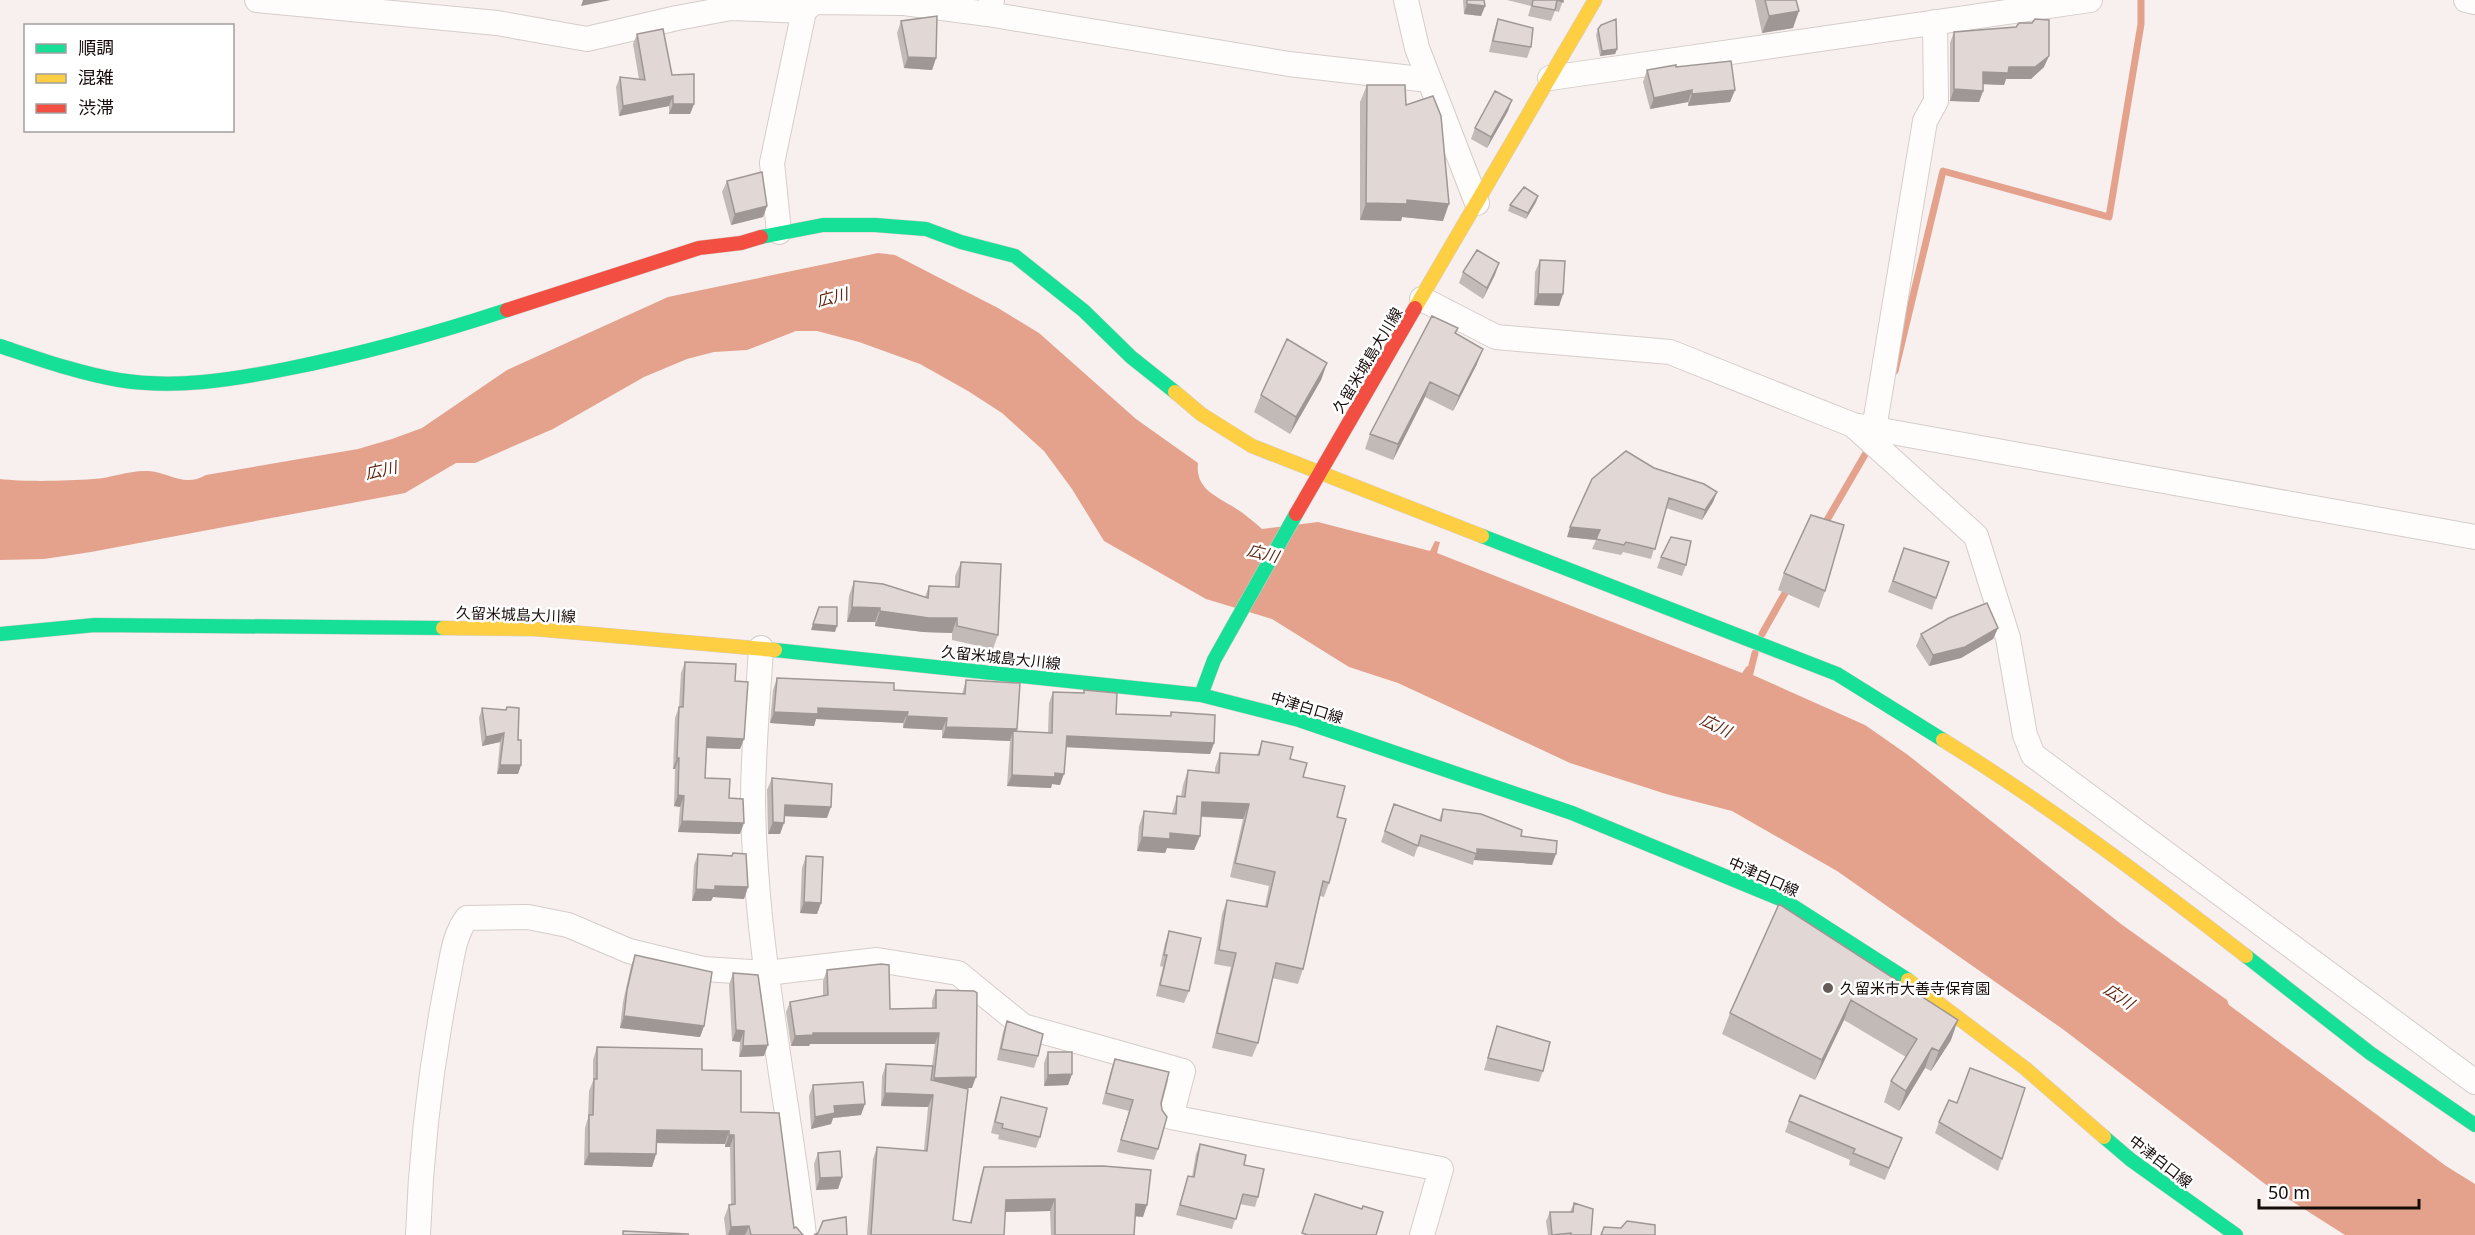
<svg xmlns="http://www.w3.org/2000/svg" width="2475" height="1235" font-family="'Noto Sans','Noto Sans JP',sans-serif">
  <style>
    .water { fill: #e4a28c }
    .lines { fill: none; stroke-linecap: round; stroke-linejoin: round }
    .stream { stroke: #e4a28c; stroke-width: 7 }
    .street-casing { stroke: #d5cdca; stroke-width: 26 }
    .fast-casing { stroke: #d5cdca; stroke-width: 15 }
    .slow-casing { stroke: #d5cdca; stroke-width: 15 }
    .jam-casing { stroke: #d5cdca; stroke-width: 15 }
    .street { stroke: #fefdfc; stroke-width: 24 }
    .fast { stroke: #16e098; stroke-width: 14 }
    .slow { stroke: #ffcf43; stroke-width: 14 }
    .jam { stroke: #f24e42; stroke-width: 14 }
    .wall { fill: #c2bab7 }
    .shaded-wall { fill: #9e9795 }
    .building { fill: #e1d8d5; stroke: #9e9795; stroke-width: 1.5 }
    .poi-dot { fill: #655c59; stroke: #fff; stroke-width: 2 }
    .labels { text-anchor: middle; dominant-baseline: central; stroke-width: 5; stroke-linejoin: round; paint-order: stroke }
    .street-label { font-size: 15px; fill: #160c09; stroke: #fff }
    .poi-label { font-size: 15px; fill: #160c09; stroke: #fff; text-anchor: start }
    .water-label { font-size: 16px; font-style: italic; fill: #602611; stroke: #fff }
  </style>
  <rect width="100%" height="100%" fill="#f7f0ee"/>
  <path class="water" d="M878 253 895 255 998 308 1039 333 1136 419 1198 463C1195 489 1216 496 1235 508 1245 514 1254 522 1262 529L1318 522 1430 551 1435 541 1440 542 1437 553 1742 673 1747 666 1753 669V675L1865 725 1908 755 2121 924 2227 1000 2229 1005 2446 1166 2475 1184V1235H2345L2265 1184 2064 1030 1837 871 1732 811 1666 794 1570 763 1398 683 1349 667 1272 619 1206 599 1104 541 1072 489 1044 451 1002 413 968 391 920 364 859 342 817 331H796L747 350 714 352 687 359 644 377 553 429 475 463H456L405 493 91 552 44 559 0 560V479C25 482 67 481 93 479 112 478 129 470 148 471 169 472 184 488 206 475L358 449 392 439 422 428 507 370 668 297Z"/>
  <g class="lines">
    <path class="stream" d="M1895 371 1943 171 2109 217 2141 24V0
      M1823 527 1870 446
      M1762 634 1789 586
      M1749 677 1755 653"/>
    <g class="street-casing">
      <path id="street" d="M257 0 497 23 587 39 677 18 731 8 804 11
        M1406 0 1417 48 1477 203
        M2466 0 2475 2
        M988 14 1289 64 1429 80
        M1550 78 2090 0
        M779 232 772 163 804 11 814 2 904 3 988 14 992 0
        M1422 299 1496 337 1670 352 1853 425 2475 537
        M1853 425 1976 536 2008 638 2025 735 2033 755 2475 1082
        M1874 429 1925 121 1936 101 1935 22
        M761 648C758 699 753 751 753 802 755 947 787 1091 804 1235
        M418 1235C421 1151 431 1065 447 983 452 960 453 936 467 918L528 917 568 925 629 951 703 969 767 973 877 960 958 973 1023 1026 1183 1071 1171 1117 1441 1169 1422 1235"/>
    </g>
    <g class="fast-casing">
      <path id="fast" d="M761 237 823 225H875L926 229 961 242 1015 256 1084 311 1131 357 1175 392
        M0 346C39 359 78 373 119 380 175 389 231 380 286 369 362 354 434 334 507 310
        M1482 536 1837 674 1943 740
        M0 634 95 625 443 628
        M775 650 1201 695 1214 660 1296 514
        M1201 695 1299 720 1572 813 1785 901 1908 980
        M2246 956 2370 1053 2475 1125
        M2104 1137 2131 1160 2236 1235"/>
    </g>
    <g class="slow-casing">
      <path id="slow" d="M1415 308 1595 0
        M1175 392 1201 414 1252 446 1482 536
        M443 628 535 629 775 650
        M1943 740C2048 805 2148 880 2246 956
        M1908 980 2026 1069 2104 1137"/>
    </g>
    <g class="jam-casing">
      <path id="jam" d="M507 310 699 248 741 243 761 237
        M1296 514 1415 308"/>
    </g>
    <use href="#street" class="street"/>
    <use href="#fast" class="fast"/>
    <use href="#slow" class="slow"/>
    <use href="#jam" class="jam"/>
  </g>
  <path class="wall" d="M1463 0H1484L1485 6 1481 16 1464 14Z
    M1507 0H1563L1559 12 1555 11 1551 21 1528 16 1531 6Z
    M1755 0H1796L1793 28 1762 33Z
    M1498 19 1531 47 1527 58 1489 52 1494 31Z
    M901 21 936 58 932 70 904 68 897 33Z
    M1598 29 1617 49 1615 54 1600 56 1596 35Z
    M1954 32 2044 67 2031 79H2006L2004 85 1983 84V91L1979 102 1950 101V43Z
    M637 34 672 75 694 104 690 114H669V106L619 116 616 87 620 77 639 79 633 44Z
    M1676 67 1735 90 1730 102 1688 106V102L1650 109 1643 82 1647 70Z
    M1367 85 1406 105 1443 221 1402 217 1401 221 1360 220V102Z
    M1508 111 1487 148 1471 139 1475 128Z
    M727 181 767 206 763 217 731 225 722 192Z
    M1538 196 1536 202 1526 219 1508 211 1510 205Z
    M1540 260 1563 294 1559 306 1534 305 1535 272Z
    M1499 263 1483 299 1459 283 1463 272Z
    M1458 328 1456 333 1477 364 1453 411 1425 397 1393 460 1365 449 1370 434Z
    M1327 363 1321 380 1290 434 1254 412 1261 395Z
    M1654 468 1717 492 1713 502 1702 520 1666 508 1651 559 1623 552 1621 555 1592 549 1596 540 1567 537Z
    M1904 548 1949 562 1932 610 1888 592Z
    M1661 557 1686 565 1682 576 1657 568Z
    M961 562 998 635 993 649 952 640V633L923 632 875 626V622H847L849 596 854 581 925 597 929 586 955 587V576Z
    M1784 573 1825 591 1819 608 1778 590Z
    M1998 628 1993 639 1961 658 1929 666 1916 646 1921 634Z
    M685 662 735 681 744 739 740 749 707 748 705 778 729 798 740 834 678 832 680 807 674 806 675 769H673L675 718 679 707 681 673Z
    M777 678 894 690 962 694 966 680 1017 729V731L1048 733 1049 703 1053 692 1083 693 1084 690 1116 714 1170 716 1171 712 1214 743 1210 754 1066 747 1060 785 1052 784 1051 788 1007 786 1010 741 942 738V730L903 728V723L816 719 814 726 770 723 773 690Z
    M507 707 518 740 521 765 518 774H497L500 742 482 746 479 718 482 708 506 710Z
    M1262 741 1290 759 1303 777 1337 817 1329 883 1324 897 1320 896 1303 969 1298 984 1272 978 1258 1043 1252 1057 1212 1048 1231 967 1214 964 1222 914 1227 900 1265 906 1269 886 1230 877 1243 819 1201 817 1200 836 1194 850 1167 848 1165 853 1137 851 1139 826 1144 811 1172 813 1177 796H1181L1183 785 1188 770 1215 773V768L1220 753 1257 755Z
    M772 778 827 818 785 816 780 834H768L767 790Z
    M1394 804 1439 820 1443 809 1521 836 1552 865 1474 860 1473 865 1418 846 1414 857 1381 842Z
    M733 853 748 887 744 899 713 897 711 901H692L694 865 698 854 732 855Z
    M806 856 821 903 817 914 800 913 802 868Z
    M1779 904 1951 1040 1931 1071 1925 1068 1899 1111 1884 1102 1891 1081 1906 1057 1844 1020 1815 1080 1722 1034 1730 1013Z
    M1169 931 1189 991 1184 1003 1156 996 1163 967 1160 966 1165 943Z
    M635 955 704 1026 700 1037 620 1028 623 1002 631 966Z
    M827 970 890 1009 932 1008V1001L936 990 972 1088H967L953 1220 970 1222 980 1179 984 1167 1143 1217 1135 1216 1134 1235H1051L1050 1211 1005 1212 1004 1235H867L873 1159 877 1147 924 1150 928 1107 881 1106 882 1076 886 1064 932 1066 935 1044H810L809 1046H791L786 1012 790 1002 823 996V981Z
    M733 973 764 1056 739 1057 740 1042 732 1041 729 985Z
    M1007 1021 1038 1056 1034 1068 997 1060 1003 1032Z
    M1497 1026 1543 1071 1539 1082 1484 1070Z
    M597 1047 702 1070 741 1112 794 1228 803 1235H726L724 1218 729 1205H731L730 1147H725V1144L656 1143V1154L652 1167 584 1165 585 1128 588 1118 589 1091 593 1081V1060Z
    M1048 1052 1072 1074 1068 1085 1044 1086V1063Z
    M1115 1059 1161 1103 1158 1149 1154 1160 1117 1152 1129 1111 1102 1104 1111 1070Z
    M813 1085 861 1115 833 1118 831 1124 811 1129 809 1096Z
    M1001 1097 1040 1137 1036 1148 998 1139 999 1135 991 1133 997 1109Z
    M1957 1103 2002 1159 1998 1171 1935 1133 1939 1122Z
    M1789 1121 1902 1138 1885 1180 1849 1165 1850 1160 1785 1132Z
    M1200 1144 1244 1165 1258 1197 1255 1207 1240 1204 1232 1229 1176 1215 1188 1176 1192 1177 1196 1154Z
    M818 1153 842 1177 838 1189 816 1190 814 1164Z
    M1574 1203 1591 1235H1548L1546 1221 1550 1212H1570Z"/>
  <path class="shaded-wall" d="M583 0H611L581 6Z
    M1467 4 1485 6 1481 16 1464 14Z
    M1799 11 1793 28 1762 33 1769 16Z
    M1617 49 1615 54 1600 56 1602 51Z
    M2049 56 2044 67 2031 79H2006L2004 85 1979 84 1983 72 2009 67Z
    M908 57 936 58 932 70 904 68Z
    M1954 89 1983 91 1979 102 1950 101Z
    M1692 90 1688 102 1650 109 1654 98Z
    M1735 90 1730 102 1688 106 1692 94Z
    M673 96 669 106 619 116 623 106Z
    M1512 100 1508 111 1487 148 1491 137Z
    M673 104H694L690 114H669Z
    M1538 196 1536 202 1526 219 1528 213Z
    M1407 200 1449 204 1443 221 1402 217 1401 221 1360 220 1366 203Z
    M767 206 763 217 731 225 735 214Z
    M1499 263 1495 275 1483 299 1487 288Z
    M1538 294H1563L1559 306 1534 305Z
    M1483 349 1477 364 1453 411 1459 396Z
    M1327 363 1321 380 1290 434 1296 417Z
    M1430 382 1425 397 1393 460 1398 444Z
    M1717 492 1713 502 1702 520 1705 510Z
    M1570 527 1600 530 1596 540 1567 537Z
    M852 607 880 608 875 622H847Z
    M880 611 957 618 952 633 923 632 875 626Z
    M813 624 837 626 835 632 811 630Z
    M1998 628 1993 639 1961 658 1929 666 1933 655Z
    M818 708 908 712 903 723 816 719 814 726 770 723 774 712Z
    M907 716 947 718 942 730 903 728Z
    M946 727 1017 729 1013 741V731L1010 741 942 738Z
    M504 733 500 742 482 746 486 737Z
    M1067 736 1214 743 1210 754 1063 747Z
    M707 737 744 739 740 749 703 748Z
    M677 758H679L675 769H673Z
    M500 765H521L518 774H497Z
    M1055 773 1064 774 1060 785 1052 784 1051 788 1007 786 1012 775Z
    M678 795 684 796 680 807 674 806Z
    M1202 802 1249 804 1243 819 1197 816Z
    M785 805 831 807 827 818 781 816Z
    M682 821 744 823 740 834 678 832Z
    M773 822 784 823 780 834H768Z
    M1170 833 1200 836 1194 850 1167 848 1165 853 1137 851 1142 837Z
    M1477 849 1556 854 1552 865 1474 860Z
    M715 886 748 887 744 899 713 897 711 901H692L696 889Z
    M804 902 821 903 817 914 800 913Z
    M1851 1000 1844 1020 1815 1080 1822 1060Z
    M624 1016 704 1026 700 1037 620 1028Z
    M1958 1020 1951 1040 1931 1071 1939 1051Z
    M736 1030 744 1031 740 1042 732 1041Z
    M813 1033H939L935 1044H810L809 1046H791L795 1036Z
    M768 1045 764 1056 739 1057 743 1046Z
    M1932 1048 1925 1068 1899 1111 1906 1091Z
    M1072 1074 1068 1085 1044 1086 1048 1075Z
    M976 1077 972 1088 930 1089 934 1078Z
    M885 1093 933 1095 928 1107 881 1106Z
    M865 1104 861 1115 833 1118 831 1124 811 1129 815 1117 834 1106Z
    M657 1130 729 1131 725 1144 652 1143Z
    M729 1135H734L730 1147H725Z
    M589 1153 656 1154 652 1167 584 1165Z
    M842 1177 838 1189 816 1190 820 1178Z
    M1055 1199 1050 1211 1001 1212 1006 1200Z
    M1136 1204 1147 1205 1143 1217 1132 1216Z
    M749 1226 745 1235H728L731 1227Z"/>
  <path class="building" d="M1467 0H1484L1485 6 1467 4Z
    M1533 0H1563V2L1557 0 1555 10 1532 6Z
    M1765 0H1796L1799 11 1769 16Z
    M937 16 936 58 908 57 901 21Z
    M1498 19 1533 28 1531 47 1493 41Z
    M1616 19 1617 49 1602 51 1598 29 1601 25Z
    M2035 19 2049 20V56L2035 67H2009L2008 73 1983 72V91L1954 89V32L2016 27 2019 23H2032Z
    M663 29 672 75 694 74V104H673V96L623 106 620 77 645 80 637 34Z
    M1731 61 1735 90 1692 94V90L1654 98 1647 70 1676 65V67Z
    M1367 85H1405L1406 105 1433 96 1441 116 1449 204 1407 200V204L1366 203Z
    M1495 91 1512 100 1491 137 1475 128Z
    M762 172 767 206 735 214 727 181Z
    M1524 187 1538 196 1528 213 1510 205Z
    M1477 250 1499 263 1487 288 1463 272Z
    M1540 260 1565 261 1563 294H1538Z
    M1432 316 1458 328 1455 333 1483 349 1459 396 1430 382 1398 444 1370 434Z
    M1287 339 1327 363 1296 417 1261 395Z
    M1626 451 1654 468 1704 484 1717 492 1705 510 1669 498 1655 549 1626 542 1624 545 1596 539 1600 530 1570 527 1592 479Z
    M1811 515 1844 525 1825 591 1784 573Z
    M1671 537 1691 541 1686 565 1661 557Z
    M1904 548 1949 562 1936 598 1893 581Z
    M961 562 1001 564 998 635 957 626V618H929L880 611V608L852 607 854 581 883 584 928 598 929 586 959 587Z
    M1987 603 1998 628 1965 647 1933 655 1921 634 1949 618Z
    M819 607H837V626L813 624Z
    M685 662 736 664 735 681 748 682 744 739 707 737 705 778 730 779 729 798 743 799 744 823 682 821 684 796 678 795 679 758H677L679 707H683Z
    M777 678 894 683V690L965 694 966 680 1020 683 1017 729 946 727 947 718 907 716 908 712 818 708V714L774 712Z
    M1084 690 1117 693 1116 714 1171 716V712L1215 715 1214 743 1067 736 1064 774 1055 773V777L1012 775 1013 731 1052 733 1053 692 1084 693Z
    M507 707 519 708 518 740H521V765H500L504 733 486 737 482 708 506 710Z
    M1262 741 1293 747 1290 759 1307 763 1303 777 1345 786 1337 817 1346 819 1329 883 1323 881 1303 969 1276 963 1258 1043 1217 1033 1236 953 1219 950 1227 900 1267 907 1275 872 1235 863 1249 804 1202 802 1200 836 1170 833V839L1142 837 1144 811 1176 814 1177 796 1185 797 1188 770 1219 773 1220 753 1259 755Z
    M772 778 832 784 831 807 785 805 784 823 773 822Z
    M1394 804 1441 821 1443 809 1481 814 1522 830 1521 836 1557 841 1556 854 1477 849V854L1421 835 1418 846 1385 831Z
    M733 853 746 854 748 887 715 886V890L696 889 698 854 732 856Z
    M806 856 823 857 821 903 804 902Z
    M1779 904 1958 1020 1939 1051 1932 1048 1906 1091 1891 1081 1917 1039 1851 1000 1822 1060 1730 1013Z
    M1169 931 1201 938 1189 991 1160 985 1167 955H1164Z
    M635 955 712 972 704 1026 624 1016 627 990Z
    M881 964 889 965 890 1009 936 1008V990L974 991 977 993 976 1077 934 1078 939 1033H813V1035L795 1036 790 1002 828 995 827 970Z
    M733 973 758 975 768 1045 743 1046 744 1031 736 1030Z
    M1007 1021 1043 1034 1038 1056 1001 1049Z
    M1497 1026 1550 1042 1543 1071 1488 1058Z
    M597 1047 702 1049V1070L741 1071V1112L779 1113 794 1228 796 1227 803 1235H751L749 1226 731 1227 729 1205 735 1204 734 1135H729V1131L657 1130 656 1154 589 1153V1115H593L594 1079H597Z
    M1048 1052H1072V1074L1048 1075Z
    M1115 1059 1169 1072 1161 1103 1162 1110 1167 1117 1158 1149 1121 1140 1133 1100 1106 1093Z
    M886 1064 933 1066 931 1080 968 1089 953 1220 971 1223 984 1167 1103 1166 1151 1170 1147 1205 1136 1204 1134 1235H1055V1199L1006 1200 1004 1235H871L877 1147 927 1151 933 1095 885 1093Z
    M1970 1068 2025 1088 2002 1159 1939 1122 1949 1100 1957 1103Z
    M863 1082 865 1104 834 1106 835 1113 815 1117 813 1085Z
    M1800 1095 1902 1138 1889 1168 1853 1153 1855 1149 1789 1121Z
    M1001 1097 1047 1108 1040 1137 1002 1128 1003 1124 995 1122Z
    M1200 1144 1246 1155 1244 1165 1264 1169 1258 1197 1243 1194 1236 1219 1180 1205 1188 1176 1194 1177Z
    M840 1151 842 1177 820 1178 818 1153Z
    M1315 1194 1362 1209 1363 1206 1383 1212 1376 1235H1308L1302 1233Z
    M1574 1203 1593 1209 1591 1235H1571V1233L1552 1235 1550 1212H1573Z
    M846 1217 847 1235H814L818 1233 823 1221Z
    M1627 1221 1655 1225V1235H1601L1604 1227 1621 1228Z
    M623 1231 689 1234 623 1235Z"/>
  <circle class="poi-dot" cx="1828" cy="988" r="6"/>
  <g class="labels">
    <g class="street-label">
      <text transform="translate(1367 360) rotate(-59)">久留米城島大川線</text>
      <text transform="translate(516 614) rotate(2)">久留米城島大川線</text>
      <text transform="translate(1001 657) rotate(6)">久留米城島大川線</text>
      <text transform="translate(1307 707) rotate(17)">中津白口線</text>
      <text transform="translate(1764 876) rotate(24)">中津白口線</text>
      <text transform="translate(2161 1161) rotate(38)">中津白口線</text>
    </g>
    <g class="poi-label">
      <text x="1840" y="988">久留米市大善寺保育園</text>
    </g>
    <g class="water-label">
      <text transform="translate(832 297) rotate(-14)">広川</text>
      <text transform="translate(381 470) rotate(-12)">広川</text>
      <text transform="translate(1263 553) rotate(14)">広川</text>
      <text transform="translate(1716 725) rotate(26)">広川</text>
      <text transform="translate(2119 996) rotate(34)">広川</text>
    </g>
  </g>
  <rect x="24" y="24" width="210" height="108" fill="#ffffff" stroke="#a29e9d" stroke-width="1.5"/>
  <rect x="36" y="44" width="30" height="9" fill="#16e098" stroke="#a29e9d" stroke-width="1.5"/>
  <text x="78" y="54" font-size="18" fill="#160c09">順調</text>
  <rect x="36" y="74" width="30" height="9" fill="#ffcf43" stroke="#a29e9d" stroke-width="1.5"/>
  <text x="78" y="84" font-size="18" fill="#160c09">混雑</text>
  <rect x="36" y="104" width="30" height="9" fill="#f24e42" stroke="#a29e9d" stroke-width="1.5"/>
  <text x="78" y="114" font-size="18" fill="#160c09">渋滞</text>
  <path d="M2259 1199v9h160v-9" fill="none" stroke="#160c09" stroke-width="3"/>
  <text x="2268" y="1199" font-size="18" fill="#160c09" stroke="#ffffff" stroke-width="4.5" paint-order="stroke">50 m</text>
</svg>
